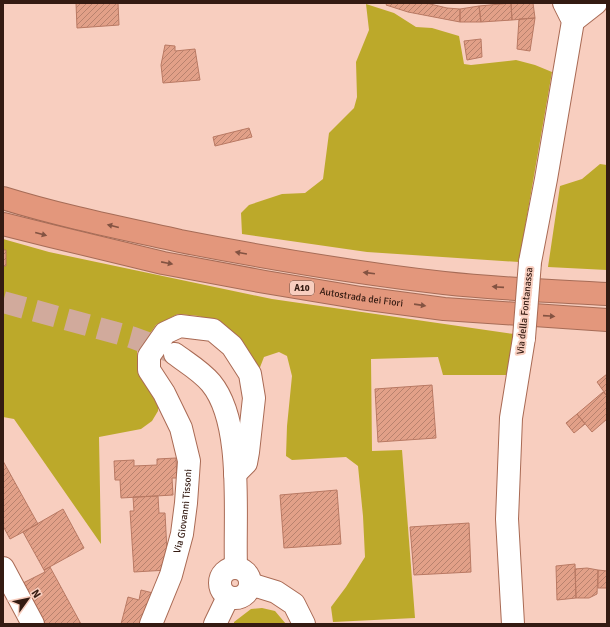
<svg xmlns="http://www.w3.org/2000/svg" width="610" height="627" font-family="Signika,sans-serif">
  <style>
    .green { fill: #bca92a }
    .building { fill: url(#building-hatch); stroke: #b97963 }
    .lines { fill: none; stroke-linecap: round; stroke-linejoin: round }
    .minor-tunnel { stroke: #d1aa9c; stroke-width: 22; stroke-dasharray: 22 11; stroke-linecap: butt }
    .minor-casing { stroke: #a96a54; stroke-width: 24 }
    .highway-casing { stroke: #a66c57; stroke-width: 24 }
    .minor { stroke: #fff; stroke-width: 22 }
    .highway { stroke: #e3977c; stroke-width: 22 }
    .minor-bridge-casing { stroke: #a96a54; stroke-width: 24; stroke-linecap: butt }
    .minor-bridge { stroke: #fff; stroke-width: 22 }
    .oneway { fill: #835342 }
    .labels { text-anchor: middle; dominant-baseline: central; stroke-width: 4; stroke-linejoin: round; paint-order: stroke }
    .shield { fill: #f8cebf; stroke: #6f5146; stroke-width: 1 }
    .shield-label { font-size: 9px; font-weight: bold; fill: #341b12 }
    .street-label { font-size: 10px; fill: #341b12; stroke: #f8cebf }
  </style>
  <defs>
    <pattern id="building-hatch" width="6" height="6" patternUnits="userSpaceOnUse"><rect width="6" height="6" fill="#e2a088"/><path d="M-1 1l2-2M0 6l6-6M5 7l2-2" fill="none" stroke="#b8826e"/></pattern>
  </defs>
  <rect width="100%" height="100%" fill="#f8cebf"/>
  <path class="green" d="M366 4 394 13 416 27 432 28 459 36 464 64 471 65 516 60 535 65 552 72 519 262 367 252 242 234 241 213 249 205 282 194 305 193 323 179 329 133 354 108 357 97 356 62 369 30Z
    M600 164 607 165V270L548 267 560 186 582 179Z
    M3 239 49 252 272 299 514 334 508 375H443L438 357 371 359 372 451 402 450 415 618 333 622 331 607 346 587 365 557 363 516 358 466 346 457 292 460 286 456 287 426 292 376 287 356 279 352 264 357 257 375 221 325 199 316 178 314 156 325 137 352V365L158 399V411L152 421 141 429 99 437 101 544 14 419 3 417Z
    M262 608 275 611 286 624H234V622L251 609Z"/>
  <path class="building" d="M76 3H118L119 25 77 28Z
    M387 3H426L447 8 460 9V22L408 12 386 5Z
    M511 3 512 20 481 22 479 6Z
    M511 3H533L535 18 512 20Z
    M479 6 481 22H460V9Z
    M535 18 530 51 517 49 519 19Z
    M481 39 482 57 467 60 464 41Z
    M165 45 175 46V51L195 49 200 80 163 83 161 65Z
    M249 128 252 137 215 146 213 137Z
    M3 250H6V266H3Z
    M607 374V396L597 382Z
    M432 385 436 438 378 442 375 389Z
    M603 392 607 396V419L592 432 577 414Z
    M577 414 585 424 574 433 566 423Z
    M176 458 177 478H172L173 495 121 498 120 480H115L114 461 134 460V466L157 465V459Z
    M3 461 38 524 10 539 3 526Z
    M337 490 341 544 284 548 280 495Z
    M158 496 159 513H165L168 570 134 572 130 511H134L133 497Z
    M63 509 84 548 44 570 23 532Z
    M469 523 471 572 414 575 410 527Z
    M575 564 576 598 557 600 556 566Z
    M50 567 81 624H45L23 583 45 572 44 570Z
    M587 568 598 570 597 594 589 598H576L575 569Z
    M598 570 607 571V588H598Z
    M141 590 153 593 143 624H121L128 597 139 600Z"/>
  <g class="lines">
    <path class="minor-tunnel" d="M3 302 131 337 174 353"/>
    <g class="minor-casing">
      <g id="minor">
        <path d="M573 21 596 3"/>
        <path d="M530 262 546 179 573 21 564 3"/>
        <path d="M175 354C187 363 201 371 211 383 244 423 234 516 236 567"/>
        <circle cx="235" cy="583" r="15"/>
        <path d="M3 568 33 624"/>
        <path d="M250 584 276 592 294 604 304 624"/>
        <path id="s1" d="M151 624 171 575 182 534 186 503 189 461 181 428 164 393 149 370V356L165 333 180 326 213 330 232 346 250 374 254 398 248 452 246 463 235 474"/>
        <path d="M215 624 228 597"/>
        <path d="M513 624 507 519 511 418 524 338"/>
      </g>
    </g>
    <g class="highway-casing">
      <g id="highway">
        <path d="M3 198C61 216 121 228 180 241 267 258 355 273 444 283 498 289 553 291 607 294"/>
        <path id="s2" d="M3 224 51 236 163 263 265 282 361 298 444 309 607 320"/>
      </g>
    </g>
    <use href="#minor" class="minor"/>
    <use href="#highway" class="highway"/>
    <g class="minor-bridge-casing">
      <path id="minor-bridge" d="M524 338 530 262"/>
    </g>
    <use href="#minor-bridge" class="minor-bridge"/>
  </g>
  <defs><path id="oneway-solid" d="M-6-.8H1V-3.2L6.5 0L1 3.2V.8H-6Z"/></defs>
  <g class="oneway">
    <use href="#oneway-solid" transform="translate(113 226) rotate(-166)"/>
    <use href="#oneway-solid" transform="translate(41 234) rotate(15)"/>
    <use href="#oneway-solid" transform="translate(241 253) rotate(-170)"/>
    <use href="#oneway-solid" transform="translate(167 263) rotate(11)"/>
    <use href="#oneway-solid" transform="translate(369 273) rotate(-173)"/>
    <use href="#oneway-solid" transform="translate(498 287) rotate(-176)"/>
    <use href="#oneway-solid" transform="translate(420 305) rotate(8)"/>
    <use href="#oneway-solid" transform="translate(549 316) rotate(4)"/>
  </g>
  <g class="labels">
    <rect class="shield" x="290" y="281" width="24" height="14" rx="3"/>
    <g class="shield-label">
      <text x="302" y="288">A10</text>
    </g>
    <g class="street-label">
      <text stroke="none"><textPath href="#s2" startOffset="366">Autostrada dei Fiori</textPath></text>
      <text transform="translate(525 311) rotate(-84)">Via della Fontanassa</text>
      <text stroke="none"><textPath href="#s1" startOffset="118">Via Giovanni Tissoni</textPath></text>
    </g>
  </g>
  <rect width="610" height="627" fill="none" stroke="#341b12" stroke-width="8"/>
  <g transform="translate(28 599) rotate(57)" stroke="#f8cebf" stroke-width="3" paint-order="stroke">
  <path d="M0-3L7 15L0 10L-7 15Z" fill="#341b12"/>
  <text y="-6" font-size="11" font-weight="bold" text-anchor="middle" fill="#341b12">N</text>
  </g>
</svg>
